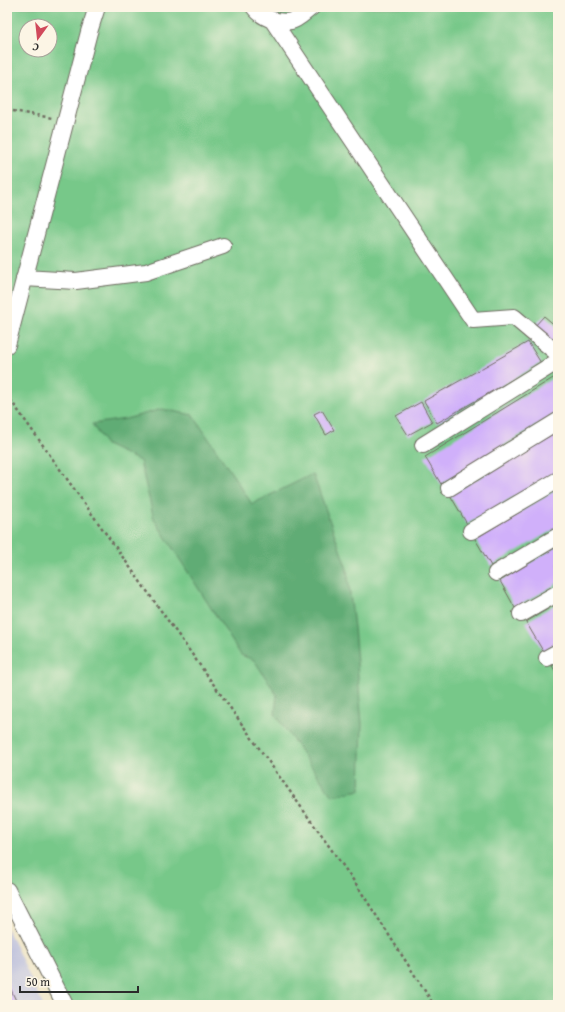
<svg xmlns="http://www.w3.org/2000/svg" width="565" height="1012" font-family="'Gentium Book Plus',serif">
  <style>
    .industrial { fill: #bfc2dd }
    .green { fill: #77c889; stroke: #517a5a; fill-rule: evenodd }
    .forest { fill: #61ac75; stroke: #466c50 }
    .building { fill: #d0b0fa }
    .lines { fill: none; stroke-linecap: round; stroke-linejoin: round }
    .minor-casing { stroke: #6f6c61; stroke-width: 18 }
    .path { stroke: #6f6c61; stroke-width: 2.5; stroke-dasharray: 3 3; stroke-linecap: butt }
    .minor { stroke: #fff; stroke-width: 16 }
  </style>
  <rect width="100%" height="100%" fill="#fcf5e5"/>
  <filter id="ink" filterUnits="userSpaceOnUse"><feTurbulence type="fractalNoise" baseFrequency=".025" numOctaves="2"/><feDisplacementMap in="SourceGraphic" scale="8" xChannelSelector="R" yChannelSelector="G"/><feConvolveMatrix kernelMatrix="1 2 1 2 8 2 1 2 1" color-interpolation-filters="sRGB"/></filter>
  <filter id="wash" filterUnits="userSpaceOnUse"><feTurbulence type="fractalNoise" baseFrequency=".012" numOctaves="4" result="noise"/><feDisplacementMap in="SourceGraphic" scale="16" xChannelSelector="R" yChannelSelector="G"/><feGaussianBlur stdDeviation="0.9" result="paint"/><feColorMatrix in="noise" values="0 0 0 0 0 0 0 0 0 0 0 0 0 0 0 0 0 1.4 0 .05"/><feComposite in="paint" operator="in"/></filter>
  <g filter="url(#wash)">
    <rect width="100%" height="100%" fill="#eee4c4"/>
    <path class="industrial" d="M7 928 43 1005H7Z"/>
    <path class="green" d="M7 7H558V1005H54L7 898ZM26 26H50V50H26Z"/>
    <path class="forest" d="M162 409 193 415 252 504 313 474 347 569 354 627 362 724 360 790 332 796 275 714 277 695 254 660 241 655 154 519 140 461 106 445 92 424 126 419Z"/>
    <g id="blocks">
      <path class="building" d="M544 316 558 328V348L534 327Z
        M528 342 541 363 437 423 424 401Z
        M558 375V412L441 484 425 457Z
        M421 402 432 422 408 435 396 416Z
        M322 410 334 430 326 435 314 414Z
        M558 431V471L467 524 450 495Z
        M558 489V527L491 566 475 539Z
        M558 546V583L515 608 500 581Z
        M558 603V642L543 651 526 622Z
        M558 662V675L552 666Z
        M7 981 18 1005H7Z"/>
    </g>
  </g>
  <g filter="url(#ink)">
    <use href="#blocks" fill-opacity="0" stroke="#6f6c61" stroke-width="1"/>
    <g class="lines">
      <g class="minor-casing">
        <path id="minor" d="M254 7C262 18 278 24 291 21 298 20 306 11 312 7
          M273 21 473 320 514 317 558 354
          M24 278 76 281 146 272 223 246
          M7 345 89 32 97 7
          M423 445 558 361
          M449 488 558 421
          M471 531 558 480
          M496 573 558 536
          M521 614 558 593
          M547 658 558 652
          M7 890 65 1005"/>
      </g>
      <path class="path" d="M7 110 52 118
        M7 395 356 884 434 1005"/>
      <use href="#minor" class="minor"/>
    </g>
  </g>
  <rect width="565" height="1012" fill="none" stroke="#fcf5e5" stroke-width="24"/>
  <g transform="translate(38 38) rotate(195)"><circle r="19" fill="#fcf5e5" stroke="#a8a49b"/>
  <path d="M0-3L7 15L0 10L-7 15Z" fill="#d1495b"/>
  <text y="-6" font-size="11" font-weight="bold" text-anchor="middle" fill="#2b2b2b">С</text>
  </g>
  <path d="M20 986v6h118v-6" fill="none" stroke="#2b2b2b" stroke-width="2"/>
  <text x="26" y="986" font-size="12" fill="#2b2b2b" stroke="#fcf5e5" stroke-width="3" paint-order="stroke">50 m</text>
</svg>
